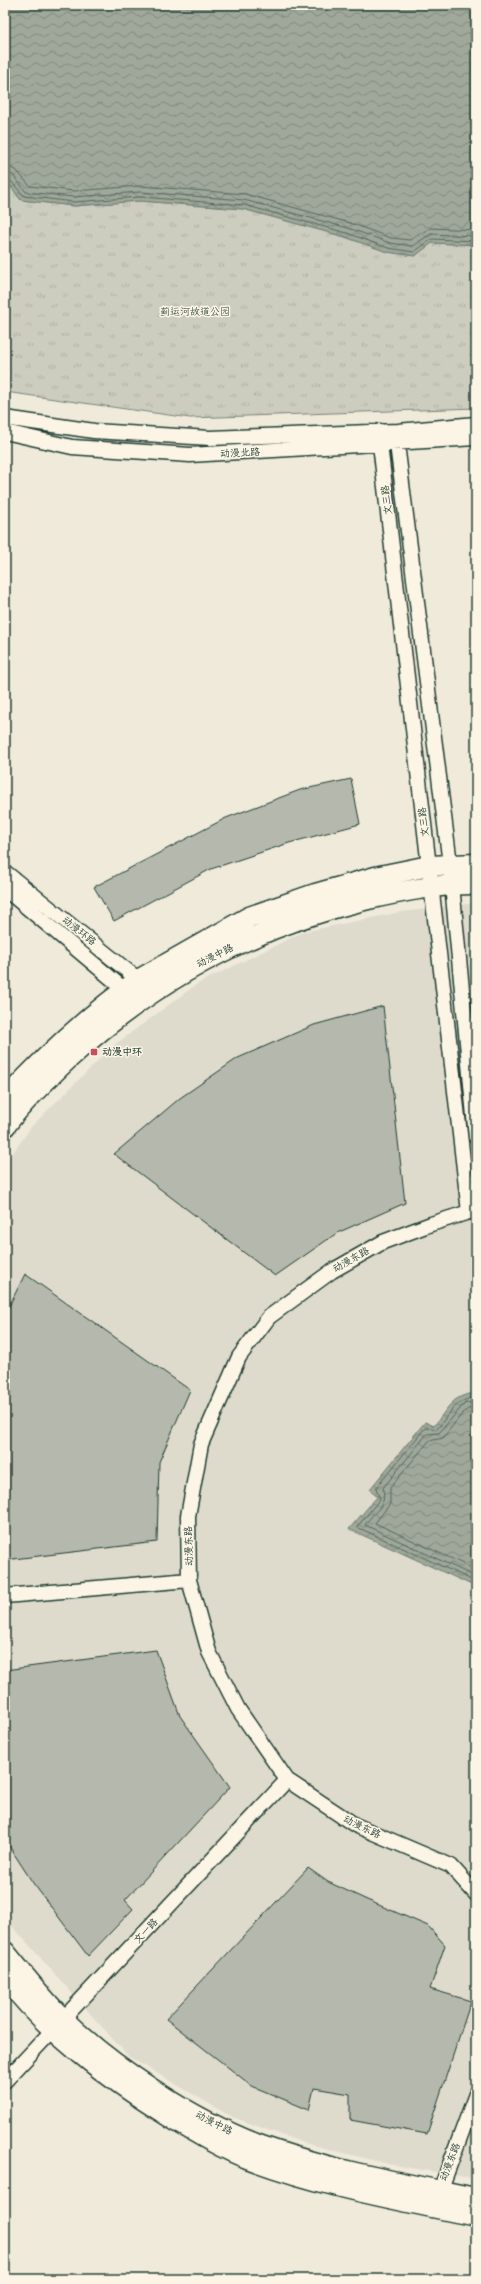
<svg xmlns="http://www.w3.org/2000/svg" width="481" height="2284" font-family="'Balsamiq Sans','LXGW WenKai TC',sans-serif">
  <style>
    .built { fill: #dedbcc }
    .grass { fill: url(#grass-tufts); stroke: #76857a }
    .water { fill: url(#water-waves); stroke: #6c7d71 }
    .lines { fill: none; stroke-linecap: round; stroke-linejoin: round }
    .shore { stroke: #52685d; stroke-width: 1 }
    .building { fill: #b5b9ad; stroke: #1f3d34 }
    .street-casing { stroke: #1f3d34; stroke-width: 17 }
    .secondary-casing { stroke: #1f3d34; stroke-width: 23 }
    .street { stroke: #fcf5e5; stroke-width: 14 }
    .secondary { stroke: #fcf5e5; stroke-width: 20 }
    .poi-dot { fill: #d1495b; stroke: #fcf5e5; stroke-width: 1.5 }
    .labels { text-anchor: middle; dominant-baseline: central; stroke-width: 3; stroke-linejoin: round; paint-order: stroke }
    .park-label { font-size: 10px; fill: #425a50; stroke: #fcf5e5 }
    .street-label { font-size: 10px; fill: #1f3d34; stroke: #fcf5e5 }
    .poi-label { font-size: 10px; font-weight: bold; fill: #1f3d34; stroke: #fcf5e5; text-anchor: start }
  </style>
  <defs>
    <pattern id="grass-tufts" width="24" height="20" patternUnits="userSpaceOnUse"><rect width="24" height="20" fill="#cccdbf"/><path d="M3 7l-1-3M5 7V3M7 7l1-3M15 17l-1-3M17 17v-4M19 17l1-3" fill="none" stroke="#afb1a5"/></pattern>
    <pattern id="water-waves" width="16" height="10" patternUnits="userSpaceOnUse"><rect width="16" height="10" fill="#9fa89a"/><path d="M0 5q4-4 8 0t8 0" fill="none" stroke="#818a7e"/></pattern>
  </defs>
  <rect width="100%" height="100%" fill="#efeada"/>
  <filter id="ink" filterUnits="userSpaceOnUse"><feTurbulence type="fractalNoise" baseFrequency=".025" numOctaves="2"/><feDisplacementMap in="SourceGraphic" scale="8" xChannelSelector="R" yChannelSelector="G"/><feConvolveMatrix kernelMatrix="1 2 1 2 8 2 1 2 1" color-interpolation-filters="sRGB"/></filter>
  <g filter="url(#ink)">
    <path class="built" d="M476 903V2179L388 2164 304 2143 230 2116 128 2056 5 1918V1164L32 1126 113 1046 197 984 303 932 401 912Z"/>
    <path class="grass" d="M5 179 21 200 74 206 140 201 243 209 345 237 388 252 415 256 432 243 476 245V408L190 418 5 392Z"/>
    <path class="water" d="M5 5H476V245L432 243 415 256 387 252 345 237 243 209 140 201 74 206 21 200 5 179Z
      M476 1393V1587L349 1529 377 1497 370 1489 425 1422 434 1426C448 1408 452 1395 476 1393Z"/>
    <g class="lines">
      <path class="shore" d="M5 166 16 170 30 186 74 191 140 186 245 194 350 223 391 238 410 240 430 228 476 230
        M5 172 13 175 26 192 74 197 140 192 244 200 348 228 390 243 412 246 431 234 476 236
        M5 177 9 179 24 196 74 202 140 197 244 205 347 233 388 248 414 252 432 239 476 241
        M476 1397C454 1400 450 1414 437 1429L425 1428 376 1488 380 1499 357 1527 476 1582
        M476 1402 465 1403 439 1433 427 1434 383 1488C387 1508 375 1509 365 1525L476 1577
        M476 1408 468 1409 461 1415 443 1438 429 1441 390 1488V1504L375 1523 476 1570"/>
    </g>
    <path class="building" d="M351 779 360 824 289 843 211 869 114 921 94 887 226 818 300 790Z
      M383 1006 405 1203 337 1233 275 1276 114 1154 180 1098 238 1058 314 1025Z
      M25 1274 190 1390 159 1462 157 1542 5 1560V1314Z
      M156 1650 180 1716 230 1787 125 1900 133 1909 88 1956 33 1883 5 1840V1670Z
      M308 1868 328 1882 367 1900 428 1926 445 1945 430 1989 471 2001 427 2134 350 2120V2094L314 2088 309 2110 252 2086 166 2019Z"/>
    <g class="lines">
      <g class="street-casing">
        <path id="street" d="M5 418 94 431 210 438 398 431 476 424
          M380 431V444L469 1212
          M398 431 397 444 450 864 476 1137
          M5 432 72 447 190 455 476 438
          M5 872 145 985
          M5 889 131 995
          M476 1212H469L431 1224 383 1242 332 1271 269 1317 239 1357 201 1444 188 1516 189 1580 209 1652 238 1709 287 1780 355 1825 451 1866 476 1894
          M5 1596 189 1580
          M5 2081 287 1780
          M437 2199 476 2094"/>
      </g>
      <g class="secondary-casing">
        <path id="secondary" d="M5 1100C46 1055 90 1014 140 979L249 917 315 894 375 877 429 866 476 864
          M5 1126C23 1102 45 1081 67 1060 154 980 253 926 368 899 404 891 439 884 476 884
          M5 1952C24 1975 43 2000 64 2020 113 2068 192 2119 256 2144 323 2169 406 2184 476 2198
          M5 1977C50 2035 108 2078 170 2117 195 2132 221 2148 247 2158 321 2186 399 2200 476 2216"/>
      </g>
      <use href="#street" class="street"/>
      <use href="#secondary" class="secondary"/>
    </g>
  </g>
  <rect class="poi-dot" x="90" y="1048" width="8" height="8" rx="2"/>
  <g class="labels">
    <g class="park-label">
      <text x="195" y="312">蓟运河故道公园</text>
    </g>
    <g class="street-label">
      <text transform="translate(240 453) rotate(-3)">动漫北路</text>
      <text transform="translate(387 500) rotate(-97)">文三路</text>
      <text transform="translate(424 822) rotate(-97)">文三路</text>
      <text transform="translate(79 931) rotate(38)">动漫环路</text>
      <text transform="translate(215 956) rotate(-27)">动漫中路</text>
      <text transform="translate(351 1260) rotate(-30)">动漫东路</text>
      <text transform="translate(189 1546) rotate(-92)">动漫东路</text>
      <text transform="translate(362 1827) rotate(25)">动漫东路</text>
      <text transform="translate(146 1931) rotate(-47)">文一路</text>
      <text transform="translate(214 2123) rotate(27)">动漫中路</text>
      <text transform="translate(450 2162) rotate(-69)">动漫东路</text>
    </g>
    <g class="poi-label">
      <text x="102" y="1052">动漫中环</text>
    </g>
  </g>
  <rect width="481" height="2284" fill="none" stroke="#fcf5e5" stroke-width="20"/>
  <rect x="10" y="10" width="461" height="2264" fill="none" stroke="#1f3d34" stroke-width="1.5" filter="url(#ink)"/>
</svg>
